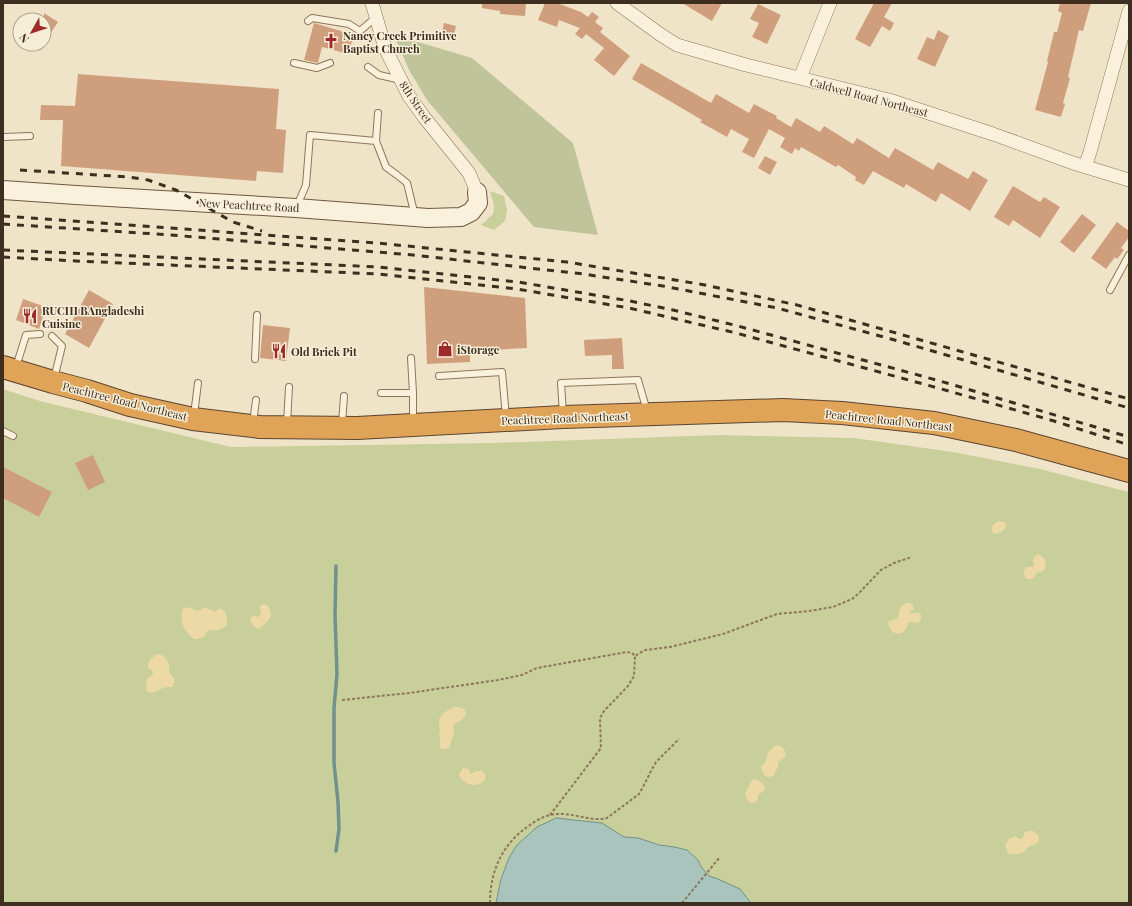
<svg xmlns="http://www.w3.org/2000/svg" width="1132" height="906" font-family="'Playfair Display',serif">
  <style>
    .green { fill: #c9cf9b }
    .sand { fill: #ecd9a5 }
    .cemetery { fill: #bfc49a }
    .water { fill: #a9c4bc; stroke: #6f938a }
    .lines { fill: none; stroke-linecap: round; stroke-linejoin: round }
    .stream { stroke: #6f938a; stroke-width: 3.5 }
    .building { fill: #cf9f7d }
    .lane-casing { stroke: #8d765c; stroke-width: 8 }
    .street-casing { stroke: #8d765c; stroke-width: 14 }
    .secondary-casing { stroke: #6f573f; stroke-width: 20 }
    .highway-casing { stroke: #5b4430; stroke-width: 24 }
    .path { stroke: #8d765c; stroke-width: 2; stroke-dasharray: 3 2; stroke-linecap: butt }
    .lane { stroke: #faf1dc; stroke-width: 6 }
    .street { stroke: #faf1dc; stroke-width: 13 }
    .secondary { stroke: #faf1dc; stroke-width: 18 }
    .highway { stroke: #e0a458; stroke-width: 22 }
    .rail { stroke: #3d2e20; stroke-width: 3; stroke-dasharray: 7 7; stroke-linecap: butt }
    .labels { text-anchor: middle; dominant-baseline: central; stroke-width: 3; stroke-linejoin: round; paint-order: stroke }
    .poi-label { font-size: 11px; font-weight: bold; fill: #3d2e20; stroke: #f7eed8; text-anchor: start }
    .street-label { font-size: 11px; fill: #3d2e20; stroke: #f7eed8 }
  </style>
  <rect width="100%" height="100%" fill="#f0e4c8"/>
  <path class="green" d="M490 191 504 196 507 210 505 221 494 230 481 225 493 214 494 205Z
    M3 389 40 401 231 447 491 443 720 435 854 438 953 452 1040 469 1129 492V903H3Z"/>
  <path class="sand" d="M999 521 1005 522 1006 527 1001 532 995 534C988 529 993 524 999 521Z
    M1038 554C1045 558 1048 563 1044 571L1036 573 1035 576 1032 579H1027L1024 575V571L1026 567H1033L1034 564 1033 560 1034 557Z
    M907 603H910L913 605 914 609 910 612V614L916 613H920C922 617 921 619 918 623L909 622C905 631 904 636 892 632L888 624 889 621 897 619C902 611 896 606 907 603Z
    M263 604 267 605C276 615 268 622 259 629 254 628 251 624 250 619L253 616 258 617 261 614 260 607Z
    M187 607 198 611 205 607 215 612 221 608C227 614 228 618 226 626 220 630 216 631 209 630L206 632 205 636 198 639H194C184 630 179 622 183 609Z
    M157 654 162 655C168 660 170 664 169 672 173 676 177 682 172 687 169 687 165 687 163 688 156 691 156 694 147 692L146 687 147 679 153 674 152 670 148 668C148 661 151 658 157 654Z
    M454 707H459L464 709 466 713C463 723 459 719 454 725 452 728 455 731 454 734 452 740 450 741 450 747 446 749 444 750 440 748V738L439 735 440 730 439 723V719L445 712Z
    M776 745C782 746 785 749 786 755L784 758 778 762V767L773 776 769 777 765 776 761 768 763 764 765 763C768 753 768 751 776 745Z
    M463 768 469 769 471 774 476 771H482L485 774V780C477 789 463 785 459 774Z
    M754 779C760 781 763 783 765 788L764 791 759 794C756 799 760 802 751 803L748 801 745 794 751 781Z
    M1028 831H1033L1039 836C1039 846 1035 843 1029 847 1023 850 1029 848 1024 852 1020 854 1013 855 1008 853L1005 846 1009 839 1015 836 1019 839H1022L1025 832Z"/>
  <path class="cemetery" d="M394 35 472 58 573 143 598 235 534 227 427 100 409 70Z"/>
  <path class="water" d="M556 818 602 823 624 837 638 838 659 845 674 847 687 850 698 860 702 868 709 876 718 879 740 889 751 903H496L501 879 509 858 516 846 537 827Z"/>
  <g class="lines">
    <path class="stream" d="M336 566 335 615 337 674 334 708V763L338 802 339 829 336 851"/>
  </g>
  <path class="building" d="M482 3H526L525 16 500 14V11L482 8Z
    M545 3H557L581 12 588 17 592 12 599 17 595 22 603 28 600 32 630 56 614 76 594 60 604 48 586 34 582 39 575 34 580 28 559 20 557 27 538 20Z
    M682 3H722L712 21Z
    M874 3H892L884 17 894 23 890 31 882 26 870 47 855 39Z
    M1060 3H1091L1083 31 1079 30 1068 77 1070 78 1063 103 1065 104 1061 117 1035 110 1048 62 1047 61 1054 32H1057L1062 13 1058 11Z
    M758 4 781 15 767 44 752 37 759 23 750 19Z
    M44 13 58 22 44 43Z
    M314 23 354 35 348 54 322 47 318 63 304 60Z
    M444 23 456 26 454 35 442 32Z
    M938 30 949 36 935 67 917 59 927 37 934 40Z
    M641 63 711 103 716 94 749 113 754 104 777 116 776 118 791 127 796 118 820 132 824 126 853 144 857 138 889 158 895 148 933 170 938 162 968 179 973 171 988 180 970 211 941 193 936 202 906 184 904 188 873 171 864 185 855 180 856 177 838 165 836 167 801 147 799 151 795 148 792 154 780 147 785 138 769 129 754 158 742 152 749 139 731 129 727 137 700 122 702 120 632 79Z
    M78 74 279 89 276 129 286 130 283 173 257 171 256 181 61 166 63 120H40L41 105 75 106Z
    M765 156 777 162 770 175 758 168Z
    M1013 186 1040 202 1044 197 1060 207 1040 238 1013 220 1009 226 994 217Z
    M1082 214 1096 225 1074 253 1060 242Z
    M1117 222 1129 231V237L1121 248 1124 250 1117 259 1115 257 1106 269 1091 258Z
    M424 287 525 298 527 348 470 351V362L427 364Z
    M89 290 113 304 89 348 65 334Z
    M23 299 46 307 39 329 16 320Z
    M263 325 290 328 286 361 260 358Z
    M622 338 624 369H612V355L585 356 584 340Z
    M93 455 105 482 88 490 75 463Z
    M3 467 52 492 39 517 3 498Z"/>
  <g class="lines">
    <g class="lane-casing">
      <path id="lane" d="M308 21 312 18 349 24 360 31 375 18
        M294 63 317 68 330 63
        M368 67 379 75 401 80
        M3 137 30 136
        M376 141 386 167 397 175 407 183 415 216
        M297 206 306 185 310 135 376 141 378 113
        M1110 290 1129 255
        M52 336 62 346 54 379
        M411 358 413 393
        M255 359 257 315
        M16 367 26 335 40 334
        M439 376 502 372 506 417
        M381 393H413V422
        M563 414 561 383 638 380 647 411
        M194 415 198 383
        M253 423 256 400
        M287 423 289 387
        M342 424 344 396
        M3 431 13 436"/>
    </g>
    <g class="street-casing">
      <path id="street" d="M372 3 385 48 409 96 424 117 469 173 477 192
        M617 3 661 35 677 45 746 65 889 100 993 134 1073 163 1129 180
        M800 78 830 3
        M1085 167 1090 152 1129 11"/>
    </g>
    <g class="secondary-casing">
      <path id="secondary" d="M3 190 76 195 296 208 428 218 461 217 471 212 478 203 477 192"/>
    </g>
    <g class="highway-casing">
      <path id="highway" d="M3 367 53 382 87 391 130 405 193 419 260 427 357 428 563 417 783 410 842 413 934 423 1016 440 1129 471"/>
    </g>
    <path class="path" d="M342 700 409 693 498 680 522 675 537 668 627 652 632 653 635 656 645 650 670 647 723 634 777 614 809 611 833 607 852 599 859 593 881 570 894 563 912 557
      M550 815 601 748 600 718 604 711 628 686 634 676 635 656
      M490 903C490 870 503 843 530 825 538 819 548 814 558 814 574 813 591 822 607 818L639 794 644 785 651 771 656 762 679 739
      M682 903 720 857"/>
    <use href="#lane" class="lane"/>
    <use href="#street" class="street"/>
    <use href="#secondary" class="secondary"/>
    <use href="#highway" class="highway"/>
    <path class="rail" d="M20 170 129 177 148 180 176 190 233 222 262 231
      M3 216 377 243 567 262 705 285 797 305 1129 399
      M3 224 171 235 413 255 583 274 663 286 777 308 891 339 1129 408
      M3 250 379 267 518 282 630 301 673 310 738 326 940 381 1129 437
      M3 257 76 261 378 274 517 289 629 308 736 333 938 388 1054 421 1129 445"/>
  </g>
  <defs>
    <g id="church-bare" transform="scale(1.2)"><path d="M-1.2-6h2.4v3.5h3.3v2.4h-3.3V6h-2.4V-.1h-3.3v-2.4h3.3Z" fill="#9e2a2b" stroke="#f7eed8" stroke-width="2.5" paint-order="stroke"/></g>
    <g id="restaurant-bare" transform="scale(1.2)"><path d="M-5-6h1v4h1v-4h1v4h1v-4h1v5L-1.5 .5V6h-2V.5L-5-1ZM5-6V6H3V1.5H1.5Q1.5-4 5-6Z" fill="#9e2a2b" stroke="#f7eed8" stroke-width="2.5" paint-order="stroke"/></g>
    <g id="shop-bare" transform="scale(1.2)"><path d="M-5-2.5h2.3a2.7 3.5 0 0 1 5.4 0H5L5.5 6h-11ZM-1.5-2.5h3a1.5 2.3 0 0 0-3 0Z" fill="#9e2a2b" stroke="#f7eed8" stroke-width="2.5" paint-order="stroke"/></g>
  </defs>
  <g fill-rule="evenodd">
    <use href="#church-bare" x="331" y="41"/>
    <use href="#restaurant-bare" x="30" y="316"/>
    <use href="#shop-bare" x="445" y="349"/>
    <use href="#restaurant-bare" x="279" y="351"/>
  </g>
  <g class="labels">
    <g class="poi-label">
      <text x="343" y="35">Nancy Creek Primitive<tspan x="343" dy="13">Baptist Church</tspan></text>
      <text x="42" y="310">RUCHI BAngladeshi<tspan x="42" dy="13">Cuisine</tspan></text>
      <text x="457" y="349">iStorage</text>
      <text x="291" y="351">Old Brick Pit</text>
    </g>
    <g class="street-label">
      <text transform="translate(869 97) rotate(15)">Caldwell Road Northeast</text>
      <text transform="translate(416 102) rotate(56)">8th Street</text>
      <text transform="translate(249 205) rotate(3)">New Peachtree Road</text>
      <text transform="translate(125 401) rotate(14)">Peachtree Road Northeast</text>
      <text transform="translate(565 418) rotate(-2)">Peachtree Road Northeast</text>
      <text transform="translate(889 420) rotate(6)">Peachtree Road Northeast</text>
    </g>
  </g>
  <rect width="1132" height="906" fill="none" stroke="#3d2e20" stroke-width="8"/>
  <g transform="translate(32 32) rotate(231)"><circle r="19" fill="#f7eed8" stroke="#ada18e"/>
  <path d="M0-3L7 15L0 10L-7 15Z" fill="#9e2a2b"/>
  <text y="-6" font-size="11" font-weight="bold" text-anchor="middle" fill="#3d2e20">N</text>
  </g>
</svg>
